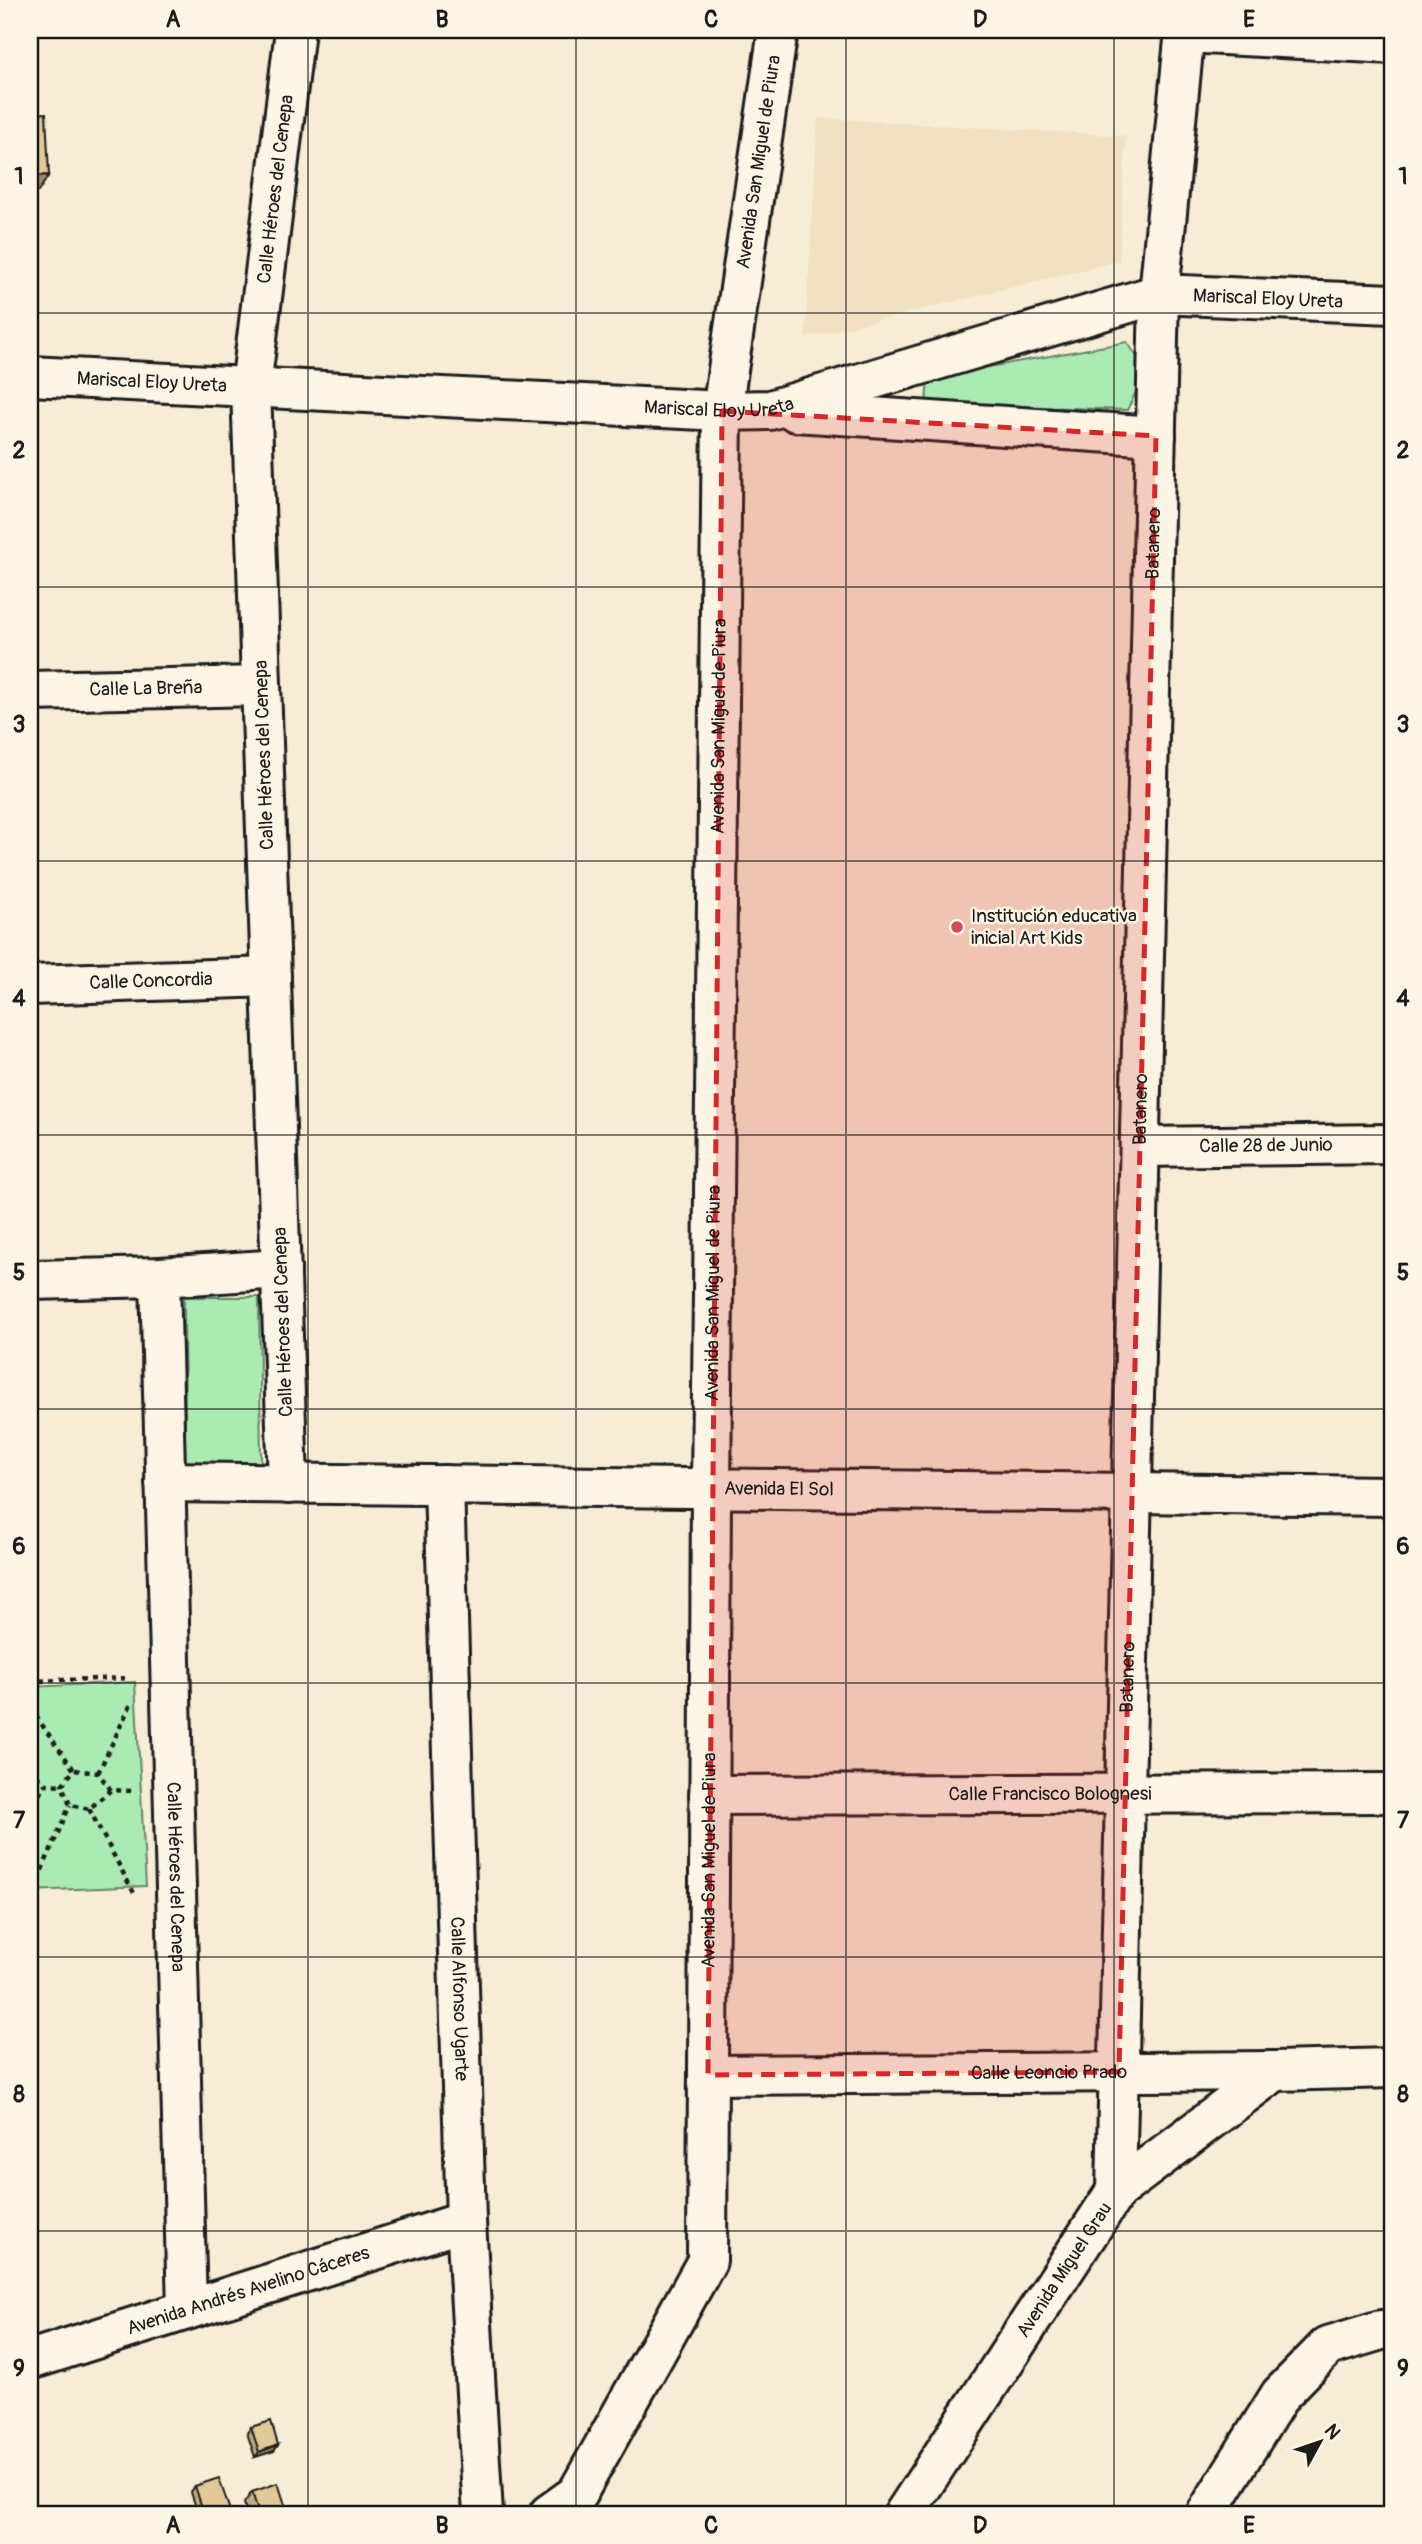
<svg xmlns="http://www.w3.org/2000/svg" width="1422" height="2544" font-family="Pangolin,sans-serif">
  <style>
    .built { fill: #f1e1c2 }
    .green { fill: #aaebb3; stroke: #638468; stroke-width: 2 }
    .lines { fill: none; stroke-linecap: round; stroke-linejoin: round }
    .minor-casing { stroke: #1c1c1c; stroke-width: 44 }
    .path { stroke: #1c1c1c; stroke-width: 4.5; stroke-dasharray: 5 5; stroke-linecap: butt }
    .minor { stroke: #fcf5e5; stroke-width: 38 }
    .wall { fill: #c2ab82; stroke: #1c1c1c; stroke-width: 2 }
    .shaded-wall { fill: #9e8b6a; stroke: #1c1c1c; stroke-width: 2 }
    .building { fill: #e2c797; stroke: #1c1c1c; stroke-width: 2 }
    .marked { fill: #d62828; fill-opacity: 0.2; stroke: #d62828; stroke-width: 5; stroke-dasharray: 14 9; stroke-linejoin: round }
    .grid { fill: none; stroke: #1c1c1c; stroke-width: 2; stroke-opacity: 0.55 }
    .poi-dot { fill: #d1495b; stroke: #fcf5e5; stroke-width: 2.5 }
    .labels { text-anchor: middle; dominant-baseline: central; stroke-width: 5; stroke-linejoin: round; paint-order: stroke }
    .street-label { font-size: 19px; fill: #1c1c1c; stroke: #fcf5e5 }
    .poi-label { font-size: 19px; fill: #1c1c1c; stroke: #fcf5e5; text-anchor: start }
    .neatline { fill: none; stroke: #1c1c1c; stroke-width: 2.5 }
    .grid-label { font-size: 23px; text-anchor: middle; font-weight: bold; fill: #1c1c1c }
  </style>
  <rect width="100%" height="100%" fill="#f7ecd5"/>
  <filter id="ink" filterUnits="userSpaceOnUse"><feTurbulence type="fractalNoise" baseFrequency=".0143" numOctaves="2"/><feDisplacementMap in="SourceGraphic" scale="14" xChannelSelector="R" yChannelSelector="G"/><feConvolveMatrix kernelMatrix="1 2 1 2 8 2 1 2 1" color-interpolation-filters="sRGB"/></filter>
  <g filter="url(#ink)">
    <path class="built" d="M818 118 1126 136 1119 261 805 338Z"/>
    <path class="green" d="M1127 342 1140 361 1139 386 1127 410 926 403 928 378Z
      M184 1297H259L261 1465H185Z
      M135 1682 146 1886 30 1891V1687Z"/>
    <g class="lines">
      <g class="minor-casing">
        <g id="minor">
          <path d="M1185 33 1392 44"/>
          <path id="s1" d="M30 376 722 411 770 410 1159 294 1392 304"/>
          <path d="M796 412 1156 436"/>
          <path id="s2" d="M30 691 261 686"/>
          <path id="s3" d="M30 985 271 977"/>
          <path id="s4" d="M1140 1147 1392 1144"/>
          <path id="s5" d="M160 1277 187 2310"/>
          <path d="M30 1280 160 1277 281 1269"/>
          <path id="s6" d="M165 1482 1392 1496"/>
          <path id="s7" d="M288 1484 251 387 295 30"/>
          <path id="s8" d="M444 1485 466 2221 483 2514"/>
          <path id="s9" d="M709 1795 1392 1793"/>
          <path id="s10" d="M708 2075 1275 2071 1392 2068"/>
          <path id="s11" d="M1116 2191 1159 294 1185 30"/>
          <path id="s12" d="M30 2360 466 2221"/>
          <path id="s13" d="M549 2514 577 2494 707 2261 711 1488 722 411 778 30"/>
          <path id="s14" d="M904 2514 1116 2191 1275 2071"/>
          <path d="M1206 2514 1280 2395 1328 2346 1381 2330H1392"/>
        </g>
      </g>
      <path class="path" d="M30 1681 130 1678
        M30 1708 74 1770
        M30 1769 45 1784 62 1785
        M98 1773 131 1704
        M111 1790 89 1809 70 1805 62 1785 74 1770 98 1773 111 1790 134 1791
        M89 1809 135 1895
        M30 1812 45 1784
        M30 1898 70 1805"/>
      <use href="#minor" class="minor"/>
    </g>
    <path class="wall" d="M251 2427 278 2445 274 2451 255 2457 247 2433Z
      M195 2486 231 2514H198L191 2492Z
      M252 2492 288 2514H247L244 2503Z"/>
    <path class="shaded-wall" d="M49 175 38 192H30V176Z
      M278 2445 274 2451 255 2457 259 2452Z"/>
    <path class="building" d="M46 113 49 175 30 176V114Z
      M271 2421 278 2445 259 2452 251 2427Z
      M219 2478 231 2514H204L195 2486Z
      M278 2483 288 2514H259L252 2492Z"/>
  </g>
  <path class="marked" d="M722 411 1156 436 1119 2072 708 2075Z"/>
  <path class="grid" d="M308 30V2514M576 30V2514M846 30V2514M1114 30V2514M30 313H1392M30 587H1392M30 861H1392M30 1135H1392M30 1409H1392M30 1683H1392M30 1957H1392M30 2231H1392"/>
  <circle class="poi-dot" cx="957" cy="927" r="7"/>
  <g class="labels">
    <g class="street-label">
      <text stroke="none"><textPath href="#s13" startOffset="2403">Avenida San Miguel de Piura</textPath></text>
      <text stroke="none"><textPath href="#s7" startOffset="1297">Calle Héroes del Cenepa</textPath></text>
      <text stroke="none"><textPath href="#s1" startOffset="1256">Mariscal Eloy Ureta</textPath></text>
      <text stroke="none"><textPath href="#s1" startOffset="122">Mariscal Eloy Ureta</textPath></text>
      <text stroke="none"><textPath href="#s1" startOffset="690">Mariscal Eloy Ureta</textPath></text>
      <text stroke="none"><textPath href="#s11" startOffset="1648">Batanero</textPath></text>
      <text stroke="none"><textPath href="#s2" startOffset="116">Calle La Breña</textPath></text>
      <text stroke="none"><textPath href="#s13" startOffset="1836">Avenida San Miguel de Piura</textPath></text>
      <text transform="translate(264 755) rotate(-92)">Calle Héroes del Cenepa</text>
      <text stroke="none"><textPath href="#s3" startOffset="121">Calle Concordia</textPath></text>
      <text stroke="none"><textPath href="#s11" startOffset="1082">Batanero</textPath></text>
      <text stroke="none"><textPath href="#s4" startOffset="126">Calle 28 de Junio</textPath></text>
      <text stroke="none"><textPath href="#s13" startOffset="1269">Avenida San Miguel de Piura</textPath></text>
      <text transform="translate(283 1322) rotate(-92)">Calle Héroes del Cenepa</text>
      <text stroke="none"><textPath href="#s6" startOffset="614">Avenida El Sol</textPath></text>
      <text stroke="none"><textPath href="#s11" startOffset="514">Batanero</textPath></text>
      <text stroke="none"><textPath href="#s9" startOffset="341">Calle Francisco Bolognesi</textPath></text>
      <text stroke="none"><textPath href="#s13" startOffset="702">Avenida San Miguel de Piura</textPath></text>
      <text stroke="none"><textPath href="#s5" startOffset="600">Calle Héroes del Cenepa</textPath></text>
      <text stroke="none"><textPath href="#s8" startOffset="514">Calle Alfonso Ugarte</textPath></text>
      <text stroke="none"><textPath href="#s10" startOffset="341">Calle Leoncio Prado</textPath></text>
      <text stroke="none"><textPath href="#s14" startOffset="292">Avenida Miguel Grau</textPath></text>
      <text stroke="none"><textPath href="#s12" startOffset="229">Avenida Andrés Avelino Cáceres</textPath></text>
    </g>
    <g class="poi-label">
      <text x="971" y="916">Institución educativa<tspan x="971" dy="22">inicial Art Kids</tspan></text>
    </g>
  </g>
  <rect width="1422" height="2544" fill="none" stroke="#fcf5e5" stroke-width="77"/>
  <g transform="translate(1320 2442) rotate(50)" stroke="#fcf5e5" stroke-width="5" paint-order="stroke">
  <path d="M0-5L12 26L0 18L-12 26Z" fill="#1c1c1c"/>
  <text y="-10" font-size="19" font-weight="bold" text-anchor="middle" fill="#1c1c1c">N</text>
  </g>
  <rect x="38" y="38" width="1346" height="2468" class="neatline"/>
  <g class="grid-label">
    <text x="173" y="27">A</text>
    <text x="442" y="27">B</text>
    <text x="711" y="27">C</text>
    <text x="980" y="27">D</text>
    <text x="1249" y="27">E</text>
    <text x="19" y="184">1</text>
    <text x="1403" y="184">1</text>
    <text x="19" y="458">2</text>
    <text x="1403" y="458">2</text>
    <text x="19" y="732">3</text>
    <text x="1403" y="732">3</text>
    <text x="19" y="1006">4</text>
    <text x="1403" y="1006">4</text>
    <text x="19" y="1280">5</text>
    <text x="1403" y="1280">5</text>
    <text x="19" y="1554">6</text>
    <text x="1403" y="1554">6</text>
    <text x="19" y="1828">7</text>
    <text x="1403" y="1828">7</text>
    <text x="19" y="2102">8</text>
    <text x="1403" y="2102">8</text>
    <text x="19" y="2376">9</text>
    <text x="1403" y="2376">9</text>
    <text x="173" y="2533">A</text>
    <text x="442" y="2533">B</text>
    <text x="711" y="2533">C</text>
    <text x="980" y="2533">D</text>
    <text x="1249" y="2533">E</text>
  </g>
</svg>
